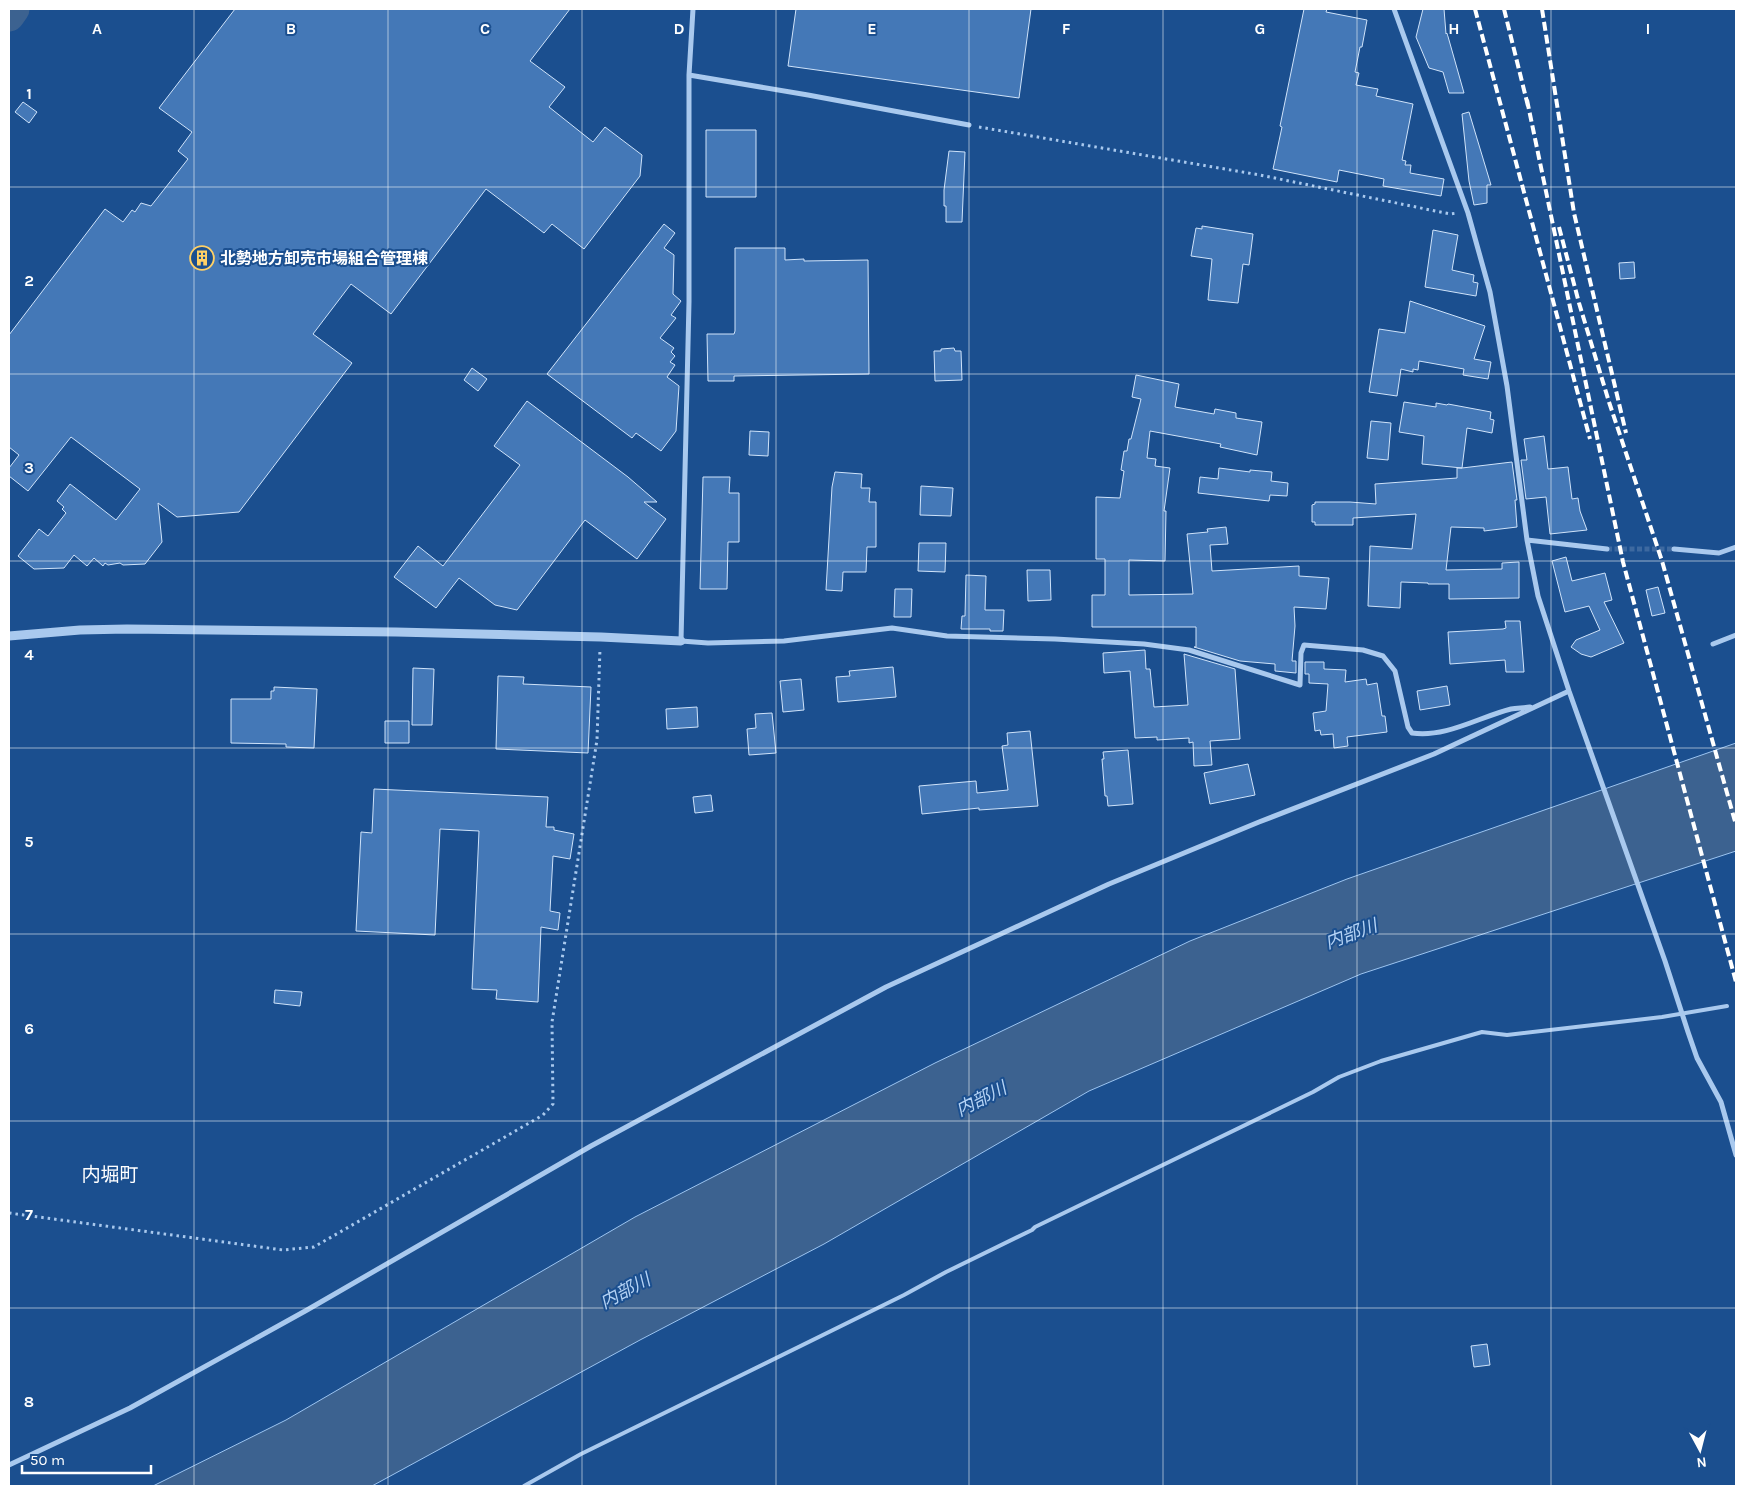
<svg xmlns="http://www.w3.org/2000/svg" width="1745" height="1495" font-family="Karla,'Noto Sans JP',sans-serif">
  <style>
    .water { fill: #3c6290; stroke: #9cc4f0 }
    .lines { fill: none; stroke-linecap: round; stroke-linejoin: round }
    .river { stroke: #3c6290; stroke-width: 31 }
    .building { fill: #4478b7; stroke: #cfe3fa }
    .minor-tunnel { stroke: #3d69a0; stroke-width: 5; stroke-dasharray: 5 2.5; stroke-linecap: butt }
    .path { stroke: #a9c9ee; stroke-width: 3; stroke-dasharray: 2.5 4; stroke-linecap: butt }
    .service { stroke: #a9c9ee; stroke-width: 4 }
    .minor { stroke: #a9c9ee; stroke-width: 5 }
    .tertiary { stroke: #a9c9ee; stroke-width: 9 }
    .rail { stroke: #fff; stroke-width: 4; stroke-dasharray: 9 4; stroke-linecap: butt }
    .grid { fill: none; stroke: #fff; stroke-width: 1; stroke-opacity: 0.55 }
    .labels { text-anchor: middle; dominant-baseline: central; stroke-width: 4; stroke-linejoin: round; paint-order: stroke }
    .poi-label { font-size: 16px; font-weight: bold; fill: #fff; stroke: #1b4f8f; text-anchor: start }
    .water-label { font-size: 18px; font-style: italic; fill: #b5d3f5; stroke: #1b4f8f }
    .quarter-label { font-size: 19px; fill: #fff; stroke: #1b4f8f }
    .grid-label { font-size: 16px; text-anchor: middle; font-weight: bold; fill: #fff; stroke: #1b4f8f; stroke-width: 4; stroke-linejoin: round; paint-order: stroke }
  </style>
  <rect width="100%" height="100%" fill="#1b4f8f"/>
  <path class="water" d="M1736 743V851L1361 974 1089 1091 824 1244 640 1340 372 1486H153L286 1420 635 1217 935 1063 1190 941 1347 879Z"/>
  <g class="lines">
    <path class="river" d="M9 16 14 9"/>
  </g>
  <path class="building" d="M235 9H570L530 61 565 87 549 107 593 142 605 127 642 155 640 176 584 249 552 224 544 233 486 189 391 314 351 284 313 334 352 363 239 512 177 517 158 503 162 542 145 564 123 565 120 563 108 565 105 563 103 566 94 558 87 566 74 555 64 568 34 569 18 556 39 529 48 536 66 513 62 509 64 507 57 501 70 484 116 520 140 489 71 437 28 491 9 476V468L19 455 9 447V335L105 209 123 222 132 210 135 212 141 203 151 206 188 159 178 151 192 132 159 108Z
    M796 9H1031L1019 98 788 66Z
    M1304 9H1327L1326 12 1367 20 1362 47H1360L1355 72 1359 73 1356 85 1378 89 1376 96 1413 104 1402 160 1406 161 1405 165H1411L1410 173 1444 179 1441 196 1383 186 1384 179 1339 170 1337 182 1273 169 1282 127 1280 126Z
    M1423 9H1444L1446 34 1447 33 1464 93H1449L1443 72 1429 68 1416 37Z
    M23 102 37 112 29 123 15 112Z
    M1469 112 1491 185H1487V203L1474 205 1469 181 1462 114Z
    M706 130H756V197H706Z
    M949 151 965 152 962 222H946V206H944V190Z
    M664 224 675 233 664 248 674 255 673 294 681 301 671 315 676 318 660 338 674 348 671 352 675 356 670 362 675 365 667 377 679 386 676 431 661 451 636 433 632 438 547 374Z
    M1202 226 1253 234 1249 265 1243 264 1238 303 1208 300 1212 259 1191 256 1196 228 1202 229Z
    M1433 230 1458 235 1452 270 1474 275 1473 282 1478 283 1476 296 1425 287Z
    M735 248H785V260L804 259V261L868 260 869 374 734 376V381H708L707 334H734L735 331Z
    M1634 262 1635 278 1620 279 1619 263Z
    M1410 301 1485 326 1474 359 1491 362 1488 379 1463 375 1464 369 1419 361 1418 370 1413 369V372L1401 369 1397 396 1369 392 1379 329 1405 333Z
    M954 348 955 351H961L962 380 935 381 934 351H941V349Z
    M472 368 487 379 478 391 464 380Z
    M1136 375 1179 384 1175 407 1214 414 1215 409 1236 413V418L1262 422 1257 455 1220 447 1221 444 1150 431 1147 458 1156 459 1155 466 1170 468 1164 511H1166L1165 561 1129 560V595L1193 594 1187 534 1208 532 1207 529 1226 527 1228 544 1210 545 1212 571 1299 566V576L1329 578 1326 609 1294 607 1295 626 1292 661H1296V673L1275 671V664L1240 661 1194 647H1196V627H1092V595H1105V559H1096V497L1120 498 1124 471 1121 470 1124 451H1127L1129 439H1131L1141 399 1132 397Z
    M527 401 628 477 657 502H644L666 519 637 559 585 520 517 610 495 605 459 578 436 608 394 577 418 546 443 566 520 465 494 446Z
    M1404 402 1436 407V403L1447 405 1448 404 1491 412 1490 419 1494 420 1492 433 1467 428 1462 468 1512 462 1517 500H1515L1517 527 1484 531V528L1451 527 1446 570 1502 569V563L1519 562V598L1449 599V584H1428V583L1401 582 1400 608 1368 606 1370 546 1412 549 1416 514 1353 518V525H1315V522H1312V505L1315 504V502H1350L1376 504 1375 484 1457 478V468H1462L1422 464 1424 436 1399 432Z
    M1371 421 1391 423 1388 460 1367 458Z
    M750 431 769 432 768 456 749 455Z
    M1544 436 1548 469 1568 467 1572 499 1578 498 1580 511 1587 530 1550 534 1546 497 1526 499 1521 460H1527L1524 439Z
    M1219 468 1250 472V470L1272 472 1271 481 1288 483 1287 496 1270 495 1269 501 1198 493 1200 477 1218 479Z
    M835 472 862 474 861 488H870L869 502H876V547H867L866 572H843L842 591 826 590 832 487Z
    M703 477H730L729 493H739V542H728L727 589H700Z
    M921 486 953 488 951 516 920 515Z
    M919 543H946L945 572 918 571Z
    M1566 557 1572 581 1605 573 1612 600 1604 602 1624 643 1591 657 1581 654 1571 647 1576 640 1600 630 1589 606 1565 612 1552 561Z
    M1027 570H1050L1051 600 1028 601Z
    M966 575 986 576 985 610H1004L1003 631H990V629H961L962 616H965Z
    M1658 587 1665 613 1652 616 1646 590Z
    M895 589H912L911 617H894Z
    M1505 621H1520L1524 672H1506L1505 660 1450 664 1448 632 1503 629 1506 628Z
    M1145 650 1146 669H1150L1154 707 1188 705 1184 654 1235 669 1240 739 1210 741 1212 765 1194 766 1193 742 1189 743V738L1157 740V737L1135 738 1130 671 1104 673 1103 653Z
    M1305 662H1324V669L1346 670 1345 682 1366 679 1367 685 1377 683 1382 716H1385L1387 732 1347 737 1348 746 1334 748 1333 734 1321 735 1320 730 1315 731 1313 713 1326 711 1328 684 1309 683V674H1305Z
    M893 667 896 697 838 702 836 677 850 676 849 671Z
    M413 668 434 669 432 725H412Z
    M498 676 524 677 523 684 591 687 588 753 496 749Z
    M801 679 804 710 783 712 780 681Z
    M1447 686 1450 705 1420 710 1417 691Z
    M274 687 317 689 314 748 286 747V744L231 743V699H271V691H274Z
    M697 707 698 727 667 729 666 709Z
    M772 713 776 753 749 755 747 729 756 728 755 714Z
    M385 721H409V743H385Z
    M1030 731 1038 806 979 810V808L922 814 919 786 976 781 977 793 1008 790 1002 746 1008 745 1007 733Z
    M1128 750 1133 804 1108 806 1107 796H1105L1102 759H1104L1103 752Z
    M1248 764 1255 795 1210 804 1204 773Z
    M374 789 548 797 546 827H554V830L574 834 570 859 553 856 550 911 560 913 558 930 541 927 538 1002 496 999 497 990 472 989 479 831 440 829 435 935 356 931 361 832 372 833Z
    M711 795 713 811 695 813 693 797Z
    M275 990 302 992 300 1006 274 1003Z
    M1487 1344 1490 1365 1474 1367 1471 1346Z"/>
  <g class="lines">
    <path class="minor-tunnel" d="M1607 549H1674"/>
    <path class="path" d="M979 127 1260 175 1450 214 1457 213
      M9 1213 283 1250 314 1247 543 1115 553 1104 552 1022 597 740 600 648"/>
    <path class="service" d="M524 1486 581 1454 904 1295 946 1272 1032 1230 1035 1227 1313 1092 1339 1077 1381 1061 1482 1032 1507 1035 1662 1017 1727 1006"/>
    <path class="minor" d="M693 9 689 75V302L681 641 708 643 784 641 892 628 947 636 1055 639 1144 644 1189 650 1300 685 1301 653 1304 645 1363 650 1383 656 1395 671 1408 727 1412 733C1446 738 1479 717 1511 709 1517 708 1524 708 1530 707
      M1394 9 1468 213 1490 292 1507 386 1527 540 1538 596 1569 691 1665 961 1688 1032 1697 1058 1721 1102 1736 1155
      M689 75 808 95 969 125
      M1527 540 1607 549
      M1674 549 1719 553 1736 547
      M1713 644 1736 635
      M9 1465 130 1408 307 1310 591 1146 886 987 1109 884 1259 822 1434 754 1569 691"/>
    <path class="tertiary" d="M9 636 80 630 127 629 396 632 601 637 681 641"/>
    <path class="rail" d="M1475 9 1590 439
      M1504 9 1528 106
      M1542 9 1574 213 1626 433
      M1527 100 1623 562 1736 982
      M1559 227 1579 303 1609 402 1662 561 1736 825"/>
  </g>
  <path class="grid" d="M194 9V1486M388 9V1486M582 9V1486M776 9V1486M969 9V1486M1163 9V1486M1357 9V1486M1551 9V1486M9 187H1736M9 374H1736M9 561H1736M9 748H1736M9 934H1736M9 1121H1736M9 1308H1736"/>
  <defs>
    <g id="building-ring" transform="scale(1.25)"><circle r="9.5" fill="#1b4f8f" stroke="#ffd166" stroke-width="1.5"/><path d="M-4-6H4V6H1V3H-1V6H-4ZM-2.5-4.3h1.7v1.8h-1.7ZM.8-4.3h1.7v1.8H.8ZM-2.5-1h1.7V.8h-1.7ZM.8-1h1.7V.8H.8Z" fill="#ffd166"/></g>
  </defs>
  <g fill-rule="evenodd">
    <use href="#building-ring" x="202" y="258"/>
  </g>
  <g class="labels">
    <g class="poi-label">
      <text x="220" y="258">北勢地方卸売市場組合管理棟</text>
    </g>
    <g class="water-label">
      <text transform="translate(1351 934) rotate(-20)">内部川</text>
      <text transform="translate(981 1099) rotate(-27)">内部川</text>
      <text transform="translate(625 1291) rotate(-28)">内部川</text>
    </g>
    <g class="quarter-label">
      <text x="110" y="1175">内堀町</text>
    </g>
  </g>
  <g class="grid-label">
    <text x="97" y="34">A</text>
    <text x="291" y="34">B</text>
    <text x="485" y="34">C</text>
    <text x="679" y="34">D</text>
    <text x="872" y="34">E</text>
    <text x="1066" y="34">F</text>
    <text x="1260" y="34">G</text>
    <text x="1454" y="34">H</text>
    <text x="1648" y="34">I</text>
    <text x="29" y="99">1</text>
    <text x="29" y="286">2</text>
    <text x="29" y="473">3</text>
    <text x="29" y="660">4</text>
    <text x="29" y="847">5</text>
    <text x="29" y="1034">6</text>
    <text x="29" y="1220">7</text>
    <text x="29" y="1407">8</text>
  </g>
  <rect width="1745" height="1495" fill="none" stroke="#ffffff" stroke-width="20"/>
  <g transform="translate(1700 1450) rotate(173)" stroke="#1b4f8f" stroke-width="4" paint-order="stroke">
  <path d="M0-4L9 19L0 12L-9 19Z" fill="#ffffff"/>
  <text y="-8" font-size="14" font-weight="bold" text-anchor="middle" fill="#ffffff">N</text>
  </g>
  <path d="M22 1465v8h129v-8" fill="none" stroke="#ffffff" stroke-width="2.5"/>
  <text x="30" y="1465" font-size="15" fill="#ffffff" stroke="#1b4f8f" stroke-width="4" paint-order="stroke">50 m</text>
</svg>
